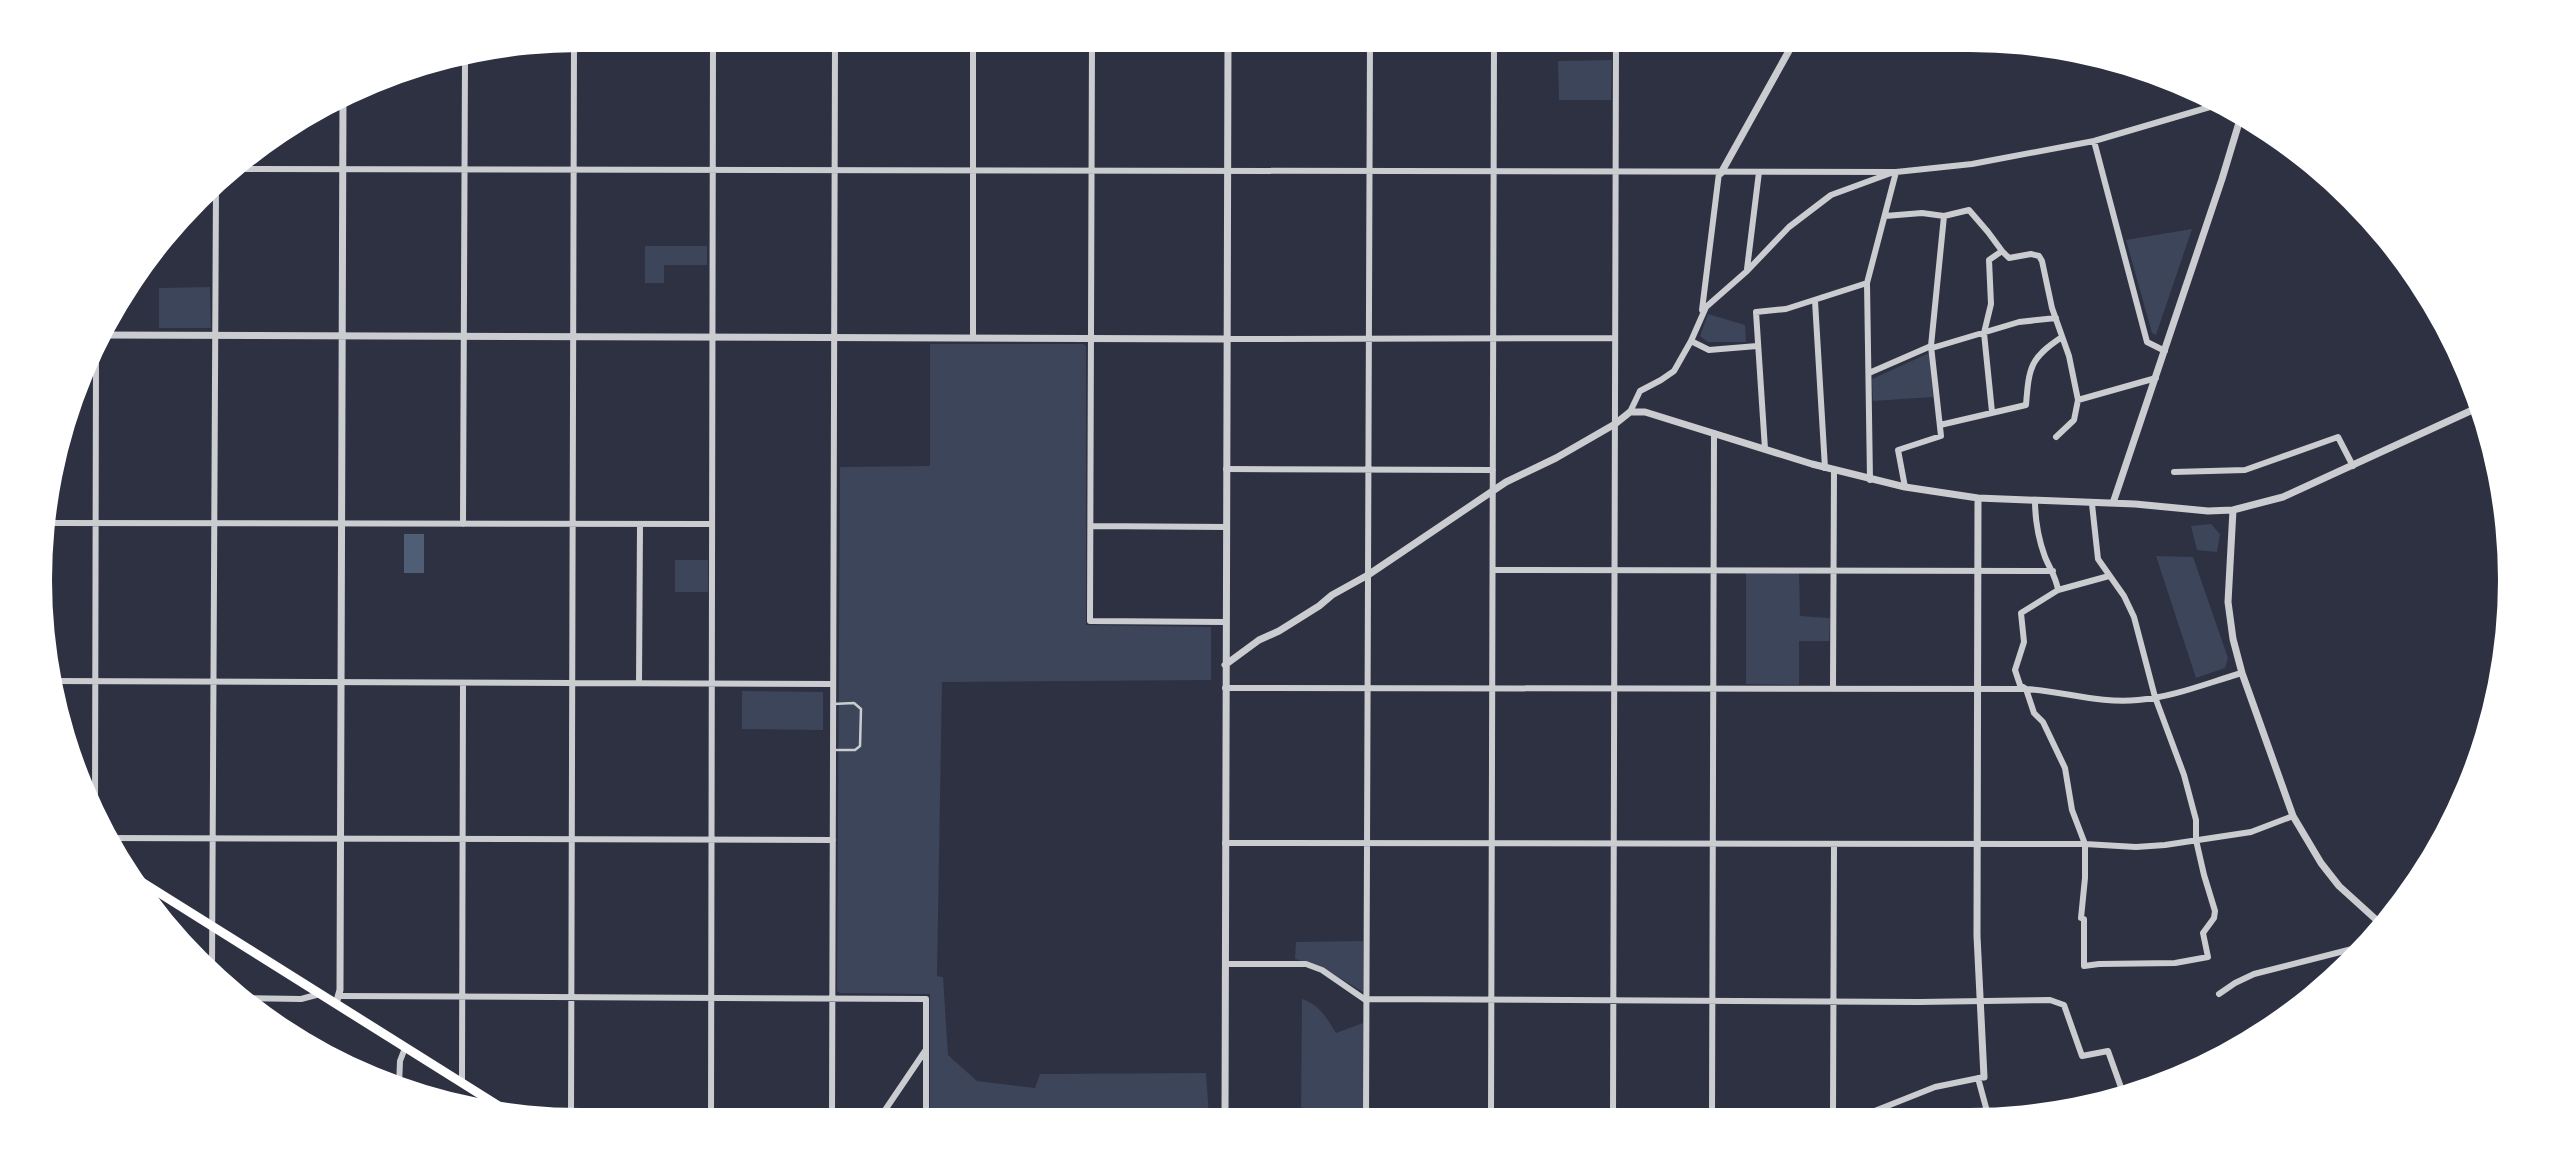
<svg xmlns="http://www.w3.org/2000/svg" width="2550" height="1160" font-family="Mulish,sans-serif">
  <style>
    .green { fill: #3c4559 }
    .water { fill: #4f5d75 }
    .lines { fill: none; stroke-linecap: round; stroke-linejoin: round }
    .service { stroke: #caccd0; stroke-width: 2.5 }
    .minor { stroke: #caccd0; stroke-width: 6 }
    .tertiary { stroke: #caccd0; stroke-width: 7 }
    .primary { stroke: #fff; stroke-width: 9 }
  </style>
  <rect width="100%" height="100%" fill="#2d3142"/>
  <path class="green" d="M1612 60 1611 100H1559L1558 61Z
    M2192 229 2156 335 2152 333 2126 240Z
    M645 246H707V265H664V283H645Z
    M210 287 211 328H159V288Z
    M1708 314 1745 325 1746 342H1708L1700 336Z
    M930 344H1083L1086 346V625L1211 627V680L942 682 937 976 943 977 948 1055 977 1081 1035 1088 1040 1074 1206 1073 1209 1116 938 1115 930 1110V994L840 993 837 991 840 467 930 466Z
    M1929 353 1933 397 1873 401 1872 379Z
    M2211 524 2220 534 2217 552 2197 550 2191 526Z
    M2156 556 2193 557 2228 658 2225 668 2196 678Z
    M675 560H708V592H675Z
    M1746 573H1799L1800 616 1830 618 1829 641H1799V685L1746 684Z
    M742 691 823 692V730L742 729Z
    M1363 941V992L1320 966 1295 959 1296 942Z
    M1302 999C1320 1005 1326 1017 1336 1033L1363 1023V1117H1301Z"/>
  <path class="water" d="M404 534H424V573H404Z"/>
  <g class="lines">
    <path class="service" d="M833 704 854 703 861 709 860 746 855 750H835"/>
    <path class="minor" d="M1092 40 1090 621 1226 622
      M2094 141 2147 342 2165 351
      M231 169 1896 172 1972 164 2094 141 2220 104
      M1885 216 1922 213 1944 216 1931 346 1941 436 1898 450 1905 487
      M1944 216 1969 210 1988 232 2002 251 1989 260 1991 304 1984 333 1992 412
      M2002 251 2009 258 2031 254 2039 256 2042 261 2052 308 2069 356 2078 400 2074 420 2056 437
      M1747 269 1759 172
      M1815 301 1825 468
      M1702 310 1719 173
      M973 338V40
      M1226 339 1615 338
      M1691 341 1709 350 1757 346
      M1932 348 2019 322 2056 318
      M1869 373 1931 346
      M2078 400 2156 378
      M1630 412 1640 391 1661 380 1674 371 1691 341 1706 307 1747 271 1789 227 1831 195 1891 173
      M1940 425 2026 405C2029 367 2030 358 2062 337
      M1765 449 1756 312 1786 309 1867 283
      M1226 469 1493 470
      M2174 472 2245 470 2338 437 2353 466
      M1870 480 1867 283 1896 172
      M2035 500C2035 520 2038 538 2045 557 2050 569 2056 577 2058 590
      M2092 504 2098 559 2124 596 2134 617 2155 697 2184 775 2196 820V840L2204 875 2215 911 2214 918 2203 933 2208 957 2175 963 2099 964 2084 966V919L2081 918 2085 878V844L2072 810 2065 768 2043 722 2034 713 2026 689 2020 685 2015 670 2024 642 2021 613 2058 590 2109 576
      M49 523 712 524
      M463 524 465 59
      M1091 526 1226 527
      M1494 570 2053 571
      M52 681 833 684
      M639 683 640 525
      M1225 688 2026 689C2063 691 2100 704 2138 700 2174 697 2207 683 2242 673
      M1833 688 1834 470
      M95 812 96 353
      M107 838 833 840
      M1225 843 2085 844 2136 847 2165 845 2251 832 2293 816
      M1225 964H1306L1322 970 1367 1001
      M212 971 216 185
      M2219 994 2235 983 2254 974 2360 947
      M340 996 926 999V1119
      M243 998 301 999 320 994
      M1367 999 1919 1002 2050 1000 2064 1005 2082 1056 2108 1051 2123 1093
      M1978 1078 1988 1115
      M462 1083 463 683
      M399 1086 400 1061 405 1048
      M1613 1116 1616 40
      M1712 1116 1714 433
      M1833 1116 1834 844
      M1862 1116 1935 1087 1984 1077
      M1366 1117 1370 40
      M1491 1117 1494 40
      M571 1119 574 41
      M711 1119 713 40
      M832 1119 835 40
      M879 1119 925 1051
      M579 1120H584"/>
    <path class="tertiary" d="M1721 173 1795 40
      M103 335 1226 339
      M1978 498 1977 936 1984 1077
      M2113 503 2222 179 2241 116
      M2233 510 2228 602 2233 639 2242 673 2293 816 2321 863 2339 886 2382 925
      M1225 665 1259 640 1279 631 1319 606 1332 595 1368 575 1506 482 1556 458 1615 424 1630 412H1645L1812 464 1905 487 1978 498 2135 504 2208 511 2233 510 2283 497 2479 407
      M336 1004 340 990 343 98
      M1225 1118 1228 40"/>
    <path class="primary" d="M137 879 510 1113"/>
  </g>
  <path d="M0 0H2550V1160H0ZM580 52H1970A528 528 0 0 1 2498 580V580A528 528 0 0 1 1970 1108H580A528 528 0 0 1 52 580V580A528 528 0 0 1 580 52Z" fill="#fff" fill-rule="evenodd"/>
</svg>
